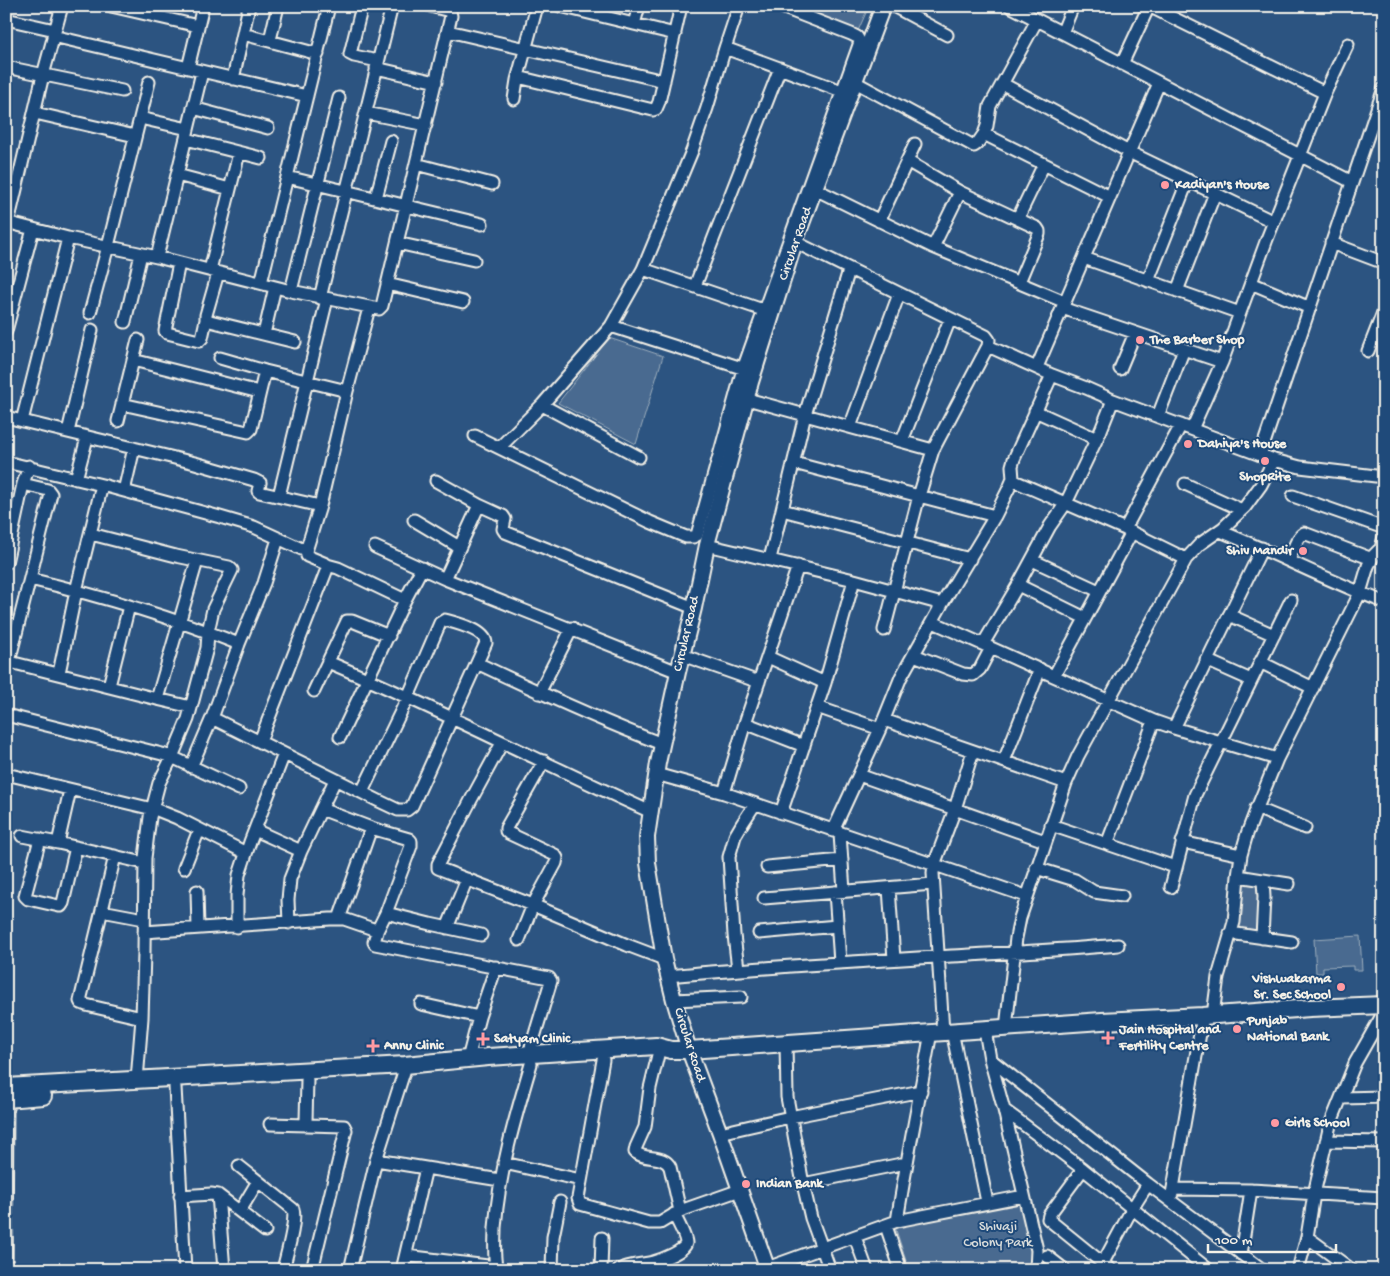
<svg xmlns="http://www.w3.org/2000/svg" width="1390" height="1276" font-family="'Gochi Hand',sans-serif">
  <style>
    .green { fill: #496b90; stroke: #9eaebc }
    .lines { fill: none; stroke-linecap: round; stroke-linejoin: round }
    .minor-casing { stroke: #f4f1e8; stroke-width: 15 }
    .major-casing { stroke: #f4f1e8; stroke-width: 18 }
    .highway-casing { stroke: #f4f1e8; stroke-width: 20 }
    .minor { stroke: #1f4a7a; stroke-width: 11 }
    .major { stroke: #1f4a7a; stroke-width: 14 }
    .highway { stroke: #1f4a7a; stroke-width: 16 }
    .poi-dot { fill: #ff9aa2; stroke: #1f4a7a; stroke-width: 2 }
    .labels { text-anchor: middle; dominant-baseline: central; stroke-width: 4; stroke-linejoin: round; paint-order: stroke }
    .poi-label { font-size: 14px; font-weight: bold; fill: #f4f1e8; stroke: #1f4a7a; text-anchor: start }
    .street-label { font-size: 14px; fill: #f4f1e8; stroke: #1f4a7a }
    .park-label { font-size: 14px; fill: #dadddb; stroke: #1f4a7a }
  </style>
  <rect width="100%" height="100%" fill="#2c5481"/>
  <filter id="ink" filterUnits="userSpaceOnUse"><feTurbulence type="fractalNoise" baseFrequency=".02" numOctaves="2"/><feDisplacementMap in="SourceGraphic" scale="10" xChannelSelector="R" yChannelSelector="G"/><feConvolveMatrix kernelMatrix="1 2 1 2 8 2 1 2 1" color-interpolation-filters="sRGB"/></filter>
  <g filter="url(#ink)">
    <path class="green" d="M796 6H869L857 33 795 9Z
      M609 338 663 356 636 444 558 403Z
      M1244 880 1263 884 1262 934 1239 933Z
      M1360 936 1362 970H1353V966L1323 967V973H1316L1314 939Z
      M1024 1196 1036 1270H909L895 1227Z"/>
    <g class="lines">
      <g class="minor-casing">
        <path id="minor" d="M111 6 198 26
          M362 6 350 54 354 56 378 61
          M560 6 675 34
          M893 6 947 35
          M1010 6 1352 182
          M1149 6 1325 93
          M6 19 55 30
          M1037 20 990 106 987 126 984 134 1110 197
          M634 24 639 6
          M448 31 664 81
          M1062 33 1073 6
          M243 34 318 54
          M53 36 307 96
          M270 40 278 6
          M725 48 739 6
          M1122 64 1149 6
          M6 67 122 91
          M188 68 203 6
          M376 68 436 82
          M518 77 653 110 656 109 659 102 681 6
          M233 79 249 6
          M855 82 972 145 974 146 977 144 984 134
          M1003 84 1129 152 1274 222
          M514 99 517 80 537 6
          M193 108 268 128
          M35 113 135 136
          M366 113 426 125
          M140 118 188 129
          M186 139 261 158
          M907 161 960 192 1037 228 1039 231V234L1019 282
          M416 164 492 184
          M177 175 230 189
          M287 177 482 224
          M815 189 933 247 1065 302
          M376 198 391 141
          M1018 218 1044 164
          M879 221 915 144
          M6 222 68 238 157 257 291 291 379 309 382 306 451 16 450 11 430 6
          M8 223 43 75 62 6
          M795 242 986 336 989 340 988 346 933 450 919 496 884 630
          M397 243 474 260
          M1331 243 1384 263
          M933 247 960 192
          M157 257 202 72
          M1084 258 1240 313
          M179 263 165 331 167 333 199 341 202 338 206 320
          M643 269 763 310
          M210 270 239 153
          M218 273 206 315V320L295 342
          M1148 281 1188 180
          M261 283 329 6
          M1251 283 1310 308
          M387 284 463 302
          M695 286 780 68
          M291 291 339 98
          M1177 291 1215 193
          M320 298 392 6
          M1062 308 1222 362
          M90 313 108 246 149 82
          M125 322 141 254
          M611 326 748 370
          M6 331 33 229
          M264 334 275 287
          M988 346 1052 375 1086 388 1113 400 1274 460 1300 467 1384 477
          M1368 351 1384 310
          M220 358 265 371 347 391 320 506 306 551 307 556 326 564 327 565V569L260 741
          M133 360 259 392
          M1037 367 1159 83
          M1120 369 1135 333
          M347 391 369 308
          M747 399 933 450
          M122 404 248 432 251 429 265 371
          M542 405 639 457
          M1035 411 1097 439
          M1158 416 1184 349
          M6 417 195 463 254 480 260 483 258 491 259 492 320 506
          M22 421 68 238
          M118 421 138 340
          M850 427 899 294
          M1192 429 1222 362 1267 239 1325 93 1348 44
          M68 432 92 330
          M475 436 650 522 686 537H693L697 535 743 369 860 42 857 37 851 34 779 6
          M902 441 950 319
          M500 447 542 405 611 326 643 269 692 151 707 108 725 48 847 93
          M1260 455 1384 88
          M6 462 102 485 220 517 254 527 306 551
          M794 463 995 516
          M76 479 87 438
          M1012 480 1125 529 1186 559
          M436 481 479 505 503 516 505 519 503 529 505 532 694 608
          M1185 484 1242 510
          M124 491 134 448
          M279 496 327 299
          M1293 496 1384 528
          M782 510 970 559
          M414 520 459 547
          M1125 529 1181 425
          M1220 531C1275 553 1328 581 1384 602
          M91 534 176 556 229 567 232 570 213 609 208 632 207 648 188 719 172 757 159 783 150 817 145 858 144 953 142 1018 137 1080
          M707 545 854 580 942 604
          M375 547 445 579 678 672
          M770 559 805 415 849 270
          M1032 560 1099 591
          M1289 560C1293 551 1296 538 1304 533L1372 559
          M6 563 23 484 29 466
          M327 565 338 568 405 600
          M30 579C101 596 171 617 239 644
          M445 579 479 505
          M1018 585 1085 618
          M1229 615 1274 635
          M933 622 1154 721 1174 728 1277 759
          M983 644 1018 585 1050 526 1066 503 1101 430 1113 400
          M682 655 759 682
          M914 655 963 674 973 675 980 669 991 648
          M768 657 825 683
          M1206 660 1251 680
          M6 661 157 699 191 707
          M9 662 51 494 48 490 23 484
          M328 662C437 708 542 763 651 812
          M1260 662 1313 688
          M477 663C538 692 599 720 662 744
          M59 673 76 591 102 485
          M1054 676 1132 532
          M109 686 129 606
          M314 691 347 621H352L389 636
          M539 693 572 628
          M157 699 197 561
          M817 707 880 729
          M6 715 162 754 172 757 239 789
          M212 718 379 801 398 810H407L412 806 486 643C485 630 456 623 445 620L440 623 408 697 362 792
          M884 720 1066 783
          M745 723 804 746
          M1174 728 1262 548
          M340 737 405 600 422 568
          M502 743 471 800 438 864V868L533 905 627 945 664 959
          M1004 761 1040 669
          M191 767 212 718 239 644 264 583 278 539
          M6 774 157 810 177 818 246 853
          M656 774 724 793 1026 896
          M859 775 1045 841
          M724 793 745 723 798 566
          M1256 808 1305 828
          M321 809 371 828 409 839 411 841V846L386 913 377 931
          M781 813 825 683 854 580
          M1051 825 1175 867
          M255 830 301 851
          M833 831 880 729 901 677 942 604 995 516 1009 488 1013 479 1012 466 1014 459 1052 375
          M840 834 844 891
          M22 836 58 843 144 863
          M40 839 25 896 28 899 59 906H61L63 903 76 847
          M1182 842 1241 855
          M58 843 70 790
          M1107 844 1154 721
          M115 856 80 1001 81 1003 86 1005 142 1018
          M767 867 842 860
          M184 868 199 830
          M1036 868 1075 880 1094 892 1122 896
          M1238 876 1289 884
          M1171 887 1195 795 1291 600
          M889 888 894 959
          M197 891 198 928
          M835 892 840 962
          M764 898 933 884
          M102 911 144 919
          M386 913 430 924 481 935
          M339 919 371 828
          M289 923 288 900 290 879 301 851 335 780
          M237 927V895L239 875 250 842 284 754
          M447 928 467 879
          M144 932 330 919H344L376 930 377 932 374 942 375 944 549 978 551 981 529 1054
          M759 933 837 926
          M1230 933 1292 942
          M1262 938 1264 897 1263 880
          M519 940 533 905 556 863 557 858 555 855 508 833 506 831V828L544 761
          M738 969 734 935 729 857 735 836 742 824 755 804
          M668 976C751 968 834 963 918 958 985 954 1051 951 1118 945
          M674 1000 741 997
          M421 1004 479 1017
          M1213 1015 1218 977 1234 922 1238 876 1241 855 1247 834 1255 813 1277 759 1360 593 1368 566 1374 555 1381 548 1384 537
          M1006 1028 1016 938 1020 918 1066 783 1078 756 1186 559 1200 544 1223 528 1245 507 1261 485 1274 460
          M985 1030 990 1059 1004 1110 1037 1250 1036 1270
          M952 1031 987 1202
          M943 1032 933 873 934 865 955 809 973 751
          M786 1043 787 1097 803 1184 811 1218 830 1270
          M658 1055 650 1088 645 1127 636 1147 635 1152C645 1161 664 1154 670 1167L680 1211
          M468 1059 479 1017 496 967
          M990 1059 1148 1184
          M603 1060 578 1198 580 1204 649 1223H660L680 1211 740 1190
          M307 1080 306 1121 307 1125 344 1126 346 1130 312 1270
          M175 1087 185 1270
          M1341 1098 1384 1097
          M1004 1110 1083 1169 1209 1270
          M270 1124 307 1125
          M720 1133 790 1117 921 1091
          M1326 1141 1384 1142
          M376 1160 500 1180
          M504 1163 581 1180
          M239 1166 293 1209C297 1221 286 1256 283 1270
          M1083 1169 1049 1215 1048 1219 1111 1270
          M803 1184 906 1163
          M1173 1189 1251 1190 1384 1198
          M1172 1194 1203 1016
          M218 1195 224 1270
          M180 1196 211 1194 218 1195 265 1231
          M240 1211 258 1181
          M897 1221C907 1158 920 1095 931 1032
          M886 1226 901 1270
          M855 1237 867 1270
          M1307 1237 1352 1270
          M1241 1254 1251 1190
          M406 1256 496 1267
          M1047 1256 1065 1270
          M767 1268 897 1221 1024 1196
          M6 1270 7 1099
          M350 1270 376 1160 404 1072 405 1065
          M402 1270 426 1168
          M497 1270C493 1257 495 1241 495 1228 499 1172 515 1118 531 1064
          M552 1270 553 1237 560 1202
          M601 1270 602 1238
          M619 1270C630 1264 641 1265 653 1262 661 1260 685 1251 686 1243 686 1236 677 1221 674 1214
          M1099 1270 1132 1209 1148 1184 1263 1270
          M1298 1270 1307 1237 1314 1194 1330 1125 1355 1063 1384 1012"/>
      </g>
      <g class="major-casing">
        <path id="major" d="M768 1270 720 1133 689 1050 674 1000 664 959 648 863 647 837 658 763 678 672 694 608 707 545 751 382 795 242 883 6"/>
      </g>
      <g class="highway-casing">
        <path id="highway" d="M6 1087 405 1065 488 1057 656 1046 671 1050H689L1102 1021 1203 1016 1310 1008 1384 1005
          M6 1099 43 1096"/>
      </g>
      <use href="#minor" class="minor"/>
      <use href="#major" class="major"/>
      <use href="#highway" class="highway"/>
    </g>
  </g>
  <g class="poi-dot">
    <circle cx="1165" cy="185" r="5"/>
    <circle cx="1140" cy="340" r="5"/>
    <circle cx="1188" cy="444" r="5"/>
    <circle cx="1265" cy="461" r="5"/>
    <circle cx="1303" cy="551" r="5"/>
    <circle cx="1341" cy="987" r="5"/>
    <circle cx="1237" cy="1029" r="5"/>
    <path d="M1105.5 1030.5h5v5h5v5h-5v5h-5v-5h-5v-5h5z"/>
    <path d="M480.5 1031.5h5v5h5v5h-5v5h-5v-5h-5v-5h5z"/>
    <path d="M370.5 1038.5h5v5h5v5h-5v5h-5v-5h-5v-5h5z"/>
    <circle cx="1275" cy="1123" r="5"/>
    <circle cx="746" cy="1184" r="5"/>
  </g>
  <g class="labels">
    <g class="poi-label">
      <text x="1175" y="185">Kadiyan's House</text>
      <text x="1150" y="340">The Barber Shop</text>
      <text x="1198" y="444">Dahiya's House</text>
      <text x="1265" y="477" text-anchor="middle">ShopRite</text>
      <text x="1293" y="551" text-anchor="end">Shiv Mandir</text>
      <text x="1331" y="979" text-anchor="end">Vishwakarma<tspan x="1331" dy="16">Sr. Sec School</tspan></text>
      <text x="1247" y="1021">Punjab<tspan x="1247" dy="16">National Bank</tspan></text>
      <text x="1119" y="1030">Jain Hospital and<tspan x="1119" dy="16">Fertility Centre</tspan></text>
      <text x="494" y="1039">Satyam Clinic</text>
      <text x="384" y="1046">Annu Clinic</text>
      <text x="1285" y="1123">Girls School</text>
      <text x="756" y="1184">Indian Bank</text>
    </g>
    <g class="street-label">
      <text transform="translate(796 244) rotate(-71)">Circular Road</text>
      <text transform="translate(687 634) rotate(-77)">Circular Road</text>
      <text transform="translate(689 1045) rotate(72)">Circular Road</text>
    </g>
    <g class="park-label">
      <text x="998" y="1227">Shivaji<tspan x="998" dy="16">Colony Park</tspan></text>
    </g>
  </g>
  <rect width="1390" height="1276" fill="none" stroke="#1f4a7a" stroke-width="25"/>
  <rect x="12" y="12" width="1365" height="1251" fill="none" stroke="#f4f1e8" stroke-width="2" filter="url(#ink)"/>
  <path d="M1208 1244v8h128v-8" fill="none" stroke="#f4f1e8" stroke-width="2.5"/>
  <text x="1215" y="1244" font-size="15" fill="#f4f1e8" stroke="#1f4a7a" stroke-width="4" paint-order="stroke">100 m</text>
</svg>
